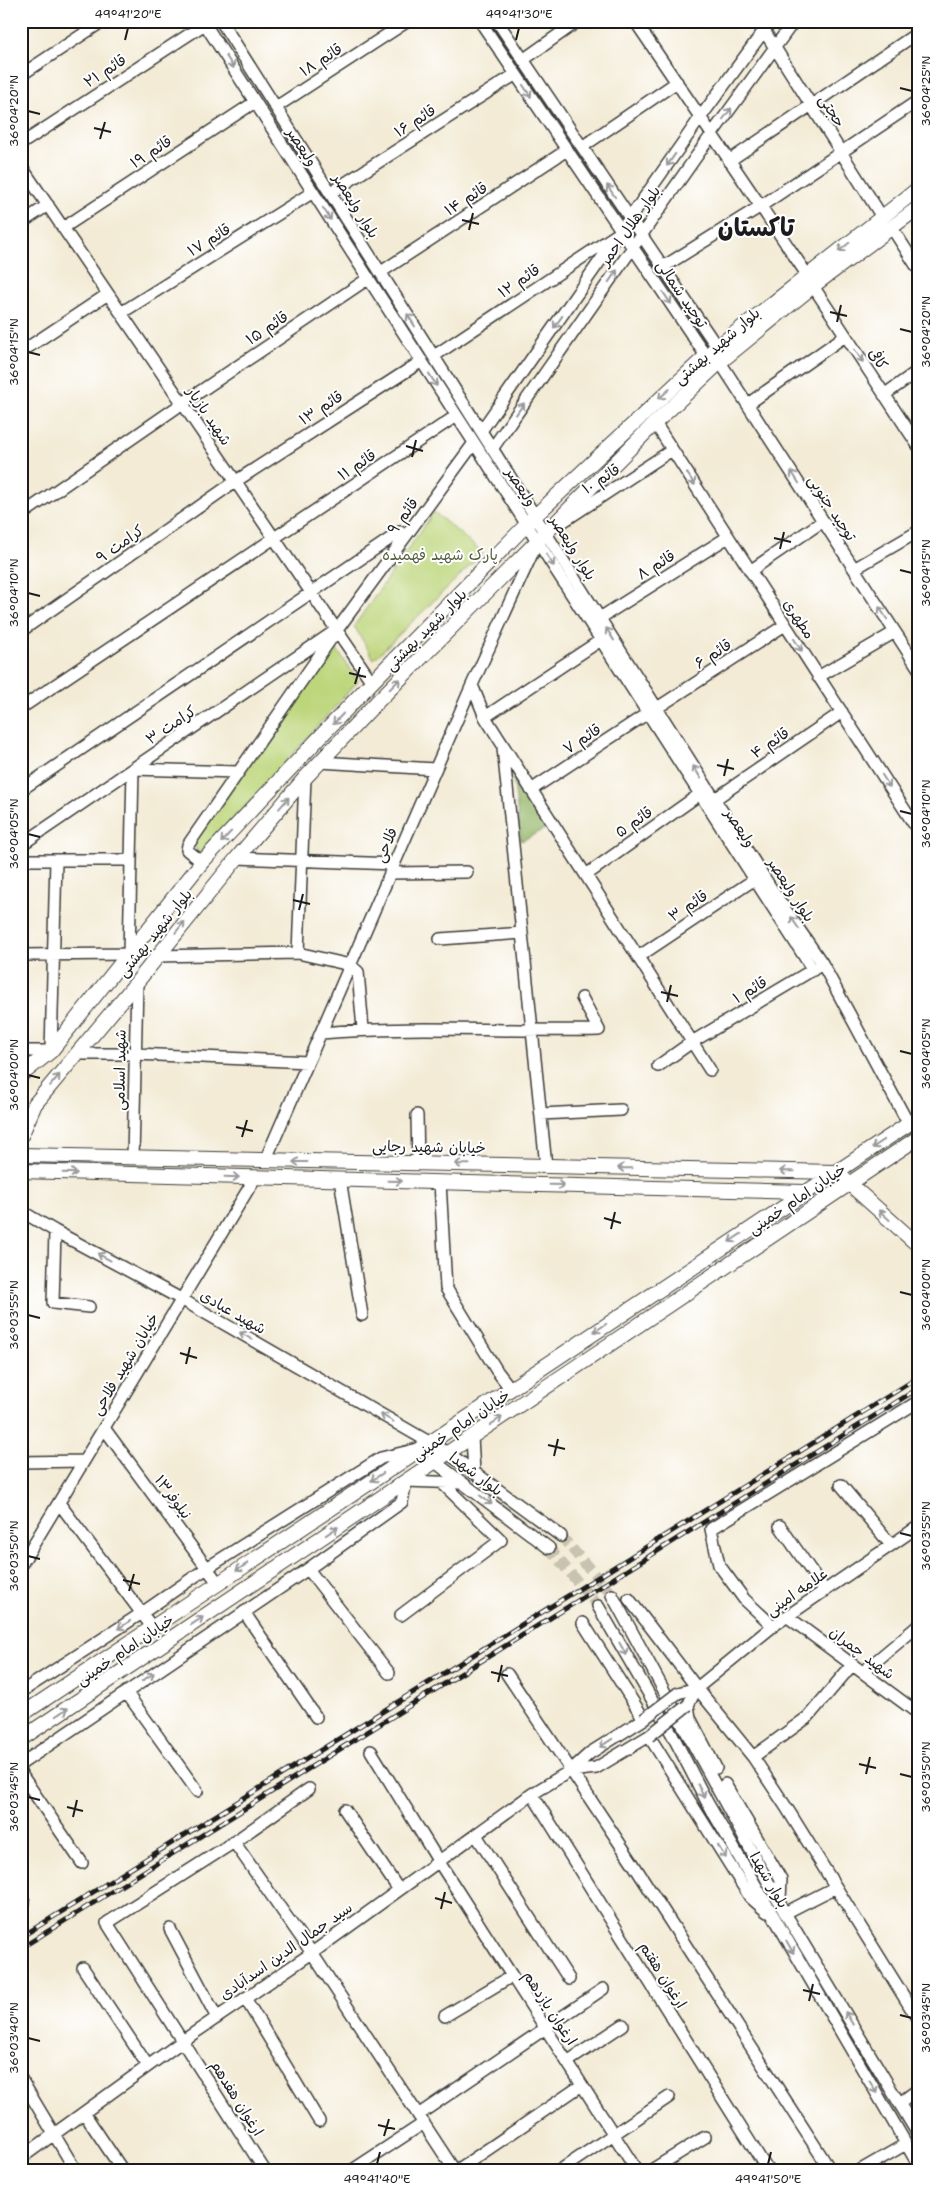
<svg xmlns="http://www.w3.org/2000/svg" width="940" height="2192" font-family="'Shantell Sans','Playpen Sans Arabic',sans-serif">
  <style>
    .green { fill: #bdd67b; stroke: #6c794c }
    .forest { fill: #96b76b; stroke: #596a44 }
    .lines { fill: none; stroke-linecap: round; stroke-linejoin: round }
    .minor-tunnel { stroke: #c8c2b0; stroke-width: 11; stroke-dasharray: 11 5.5; stroke-linecap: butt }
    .minor-casing { stroke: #3c3b38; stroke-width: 14 }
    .major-casing { stroke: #3c3b38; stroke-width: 16 }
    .minor { stroke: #fff; stroke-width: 11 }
    .major { stroke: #fff; stroke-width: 14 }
    .rail-casing { stroke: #1c1c1c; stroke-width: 5 }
    .rail { stroke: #fff; stroke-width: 3; stroke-dasharray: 9; stroke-linecap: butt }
    .minor-bridge-casing { stroke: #3c3b38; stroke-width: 14; stroke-linecap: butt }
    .minor-bridge { stroke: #fff; stroke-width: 11 }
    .oneway { stroke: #999 }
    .ticks { fill: none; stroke: #1c1c1c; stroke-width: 2 }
    .labels { text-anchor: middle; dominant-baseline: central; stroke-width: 4; stroke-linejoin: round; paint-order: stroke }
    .street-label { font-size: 15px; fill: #1c1c1c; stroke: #fff }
    .park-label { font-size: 15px; fill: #545d3d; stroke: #fff }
    .town-label { font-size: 25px; font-weight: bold; fill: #1c1c1c; stroke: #fff }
    .neatline { fill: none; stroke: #1c1c1c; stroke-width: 2 }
    .ticks-label { font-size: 12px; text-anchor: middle; fill: #1c1c1c }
  </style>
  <rect width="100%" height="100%" fill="#fff"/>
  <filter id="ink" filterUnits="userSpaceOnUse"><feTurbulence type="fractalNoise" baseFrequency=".02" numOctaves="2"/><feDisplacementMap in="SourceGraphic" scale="10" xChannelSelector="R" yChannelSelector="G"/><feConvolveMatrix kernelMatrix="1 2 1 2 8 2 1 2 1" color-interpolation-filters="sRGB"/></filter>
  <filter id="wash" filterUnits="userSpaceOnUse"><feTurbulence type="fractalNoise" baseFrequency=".0096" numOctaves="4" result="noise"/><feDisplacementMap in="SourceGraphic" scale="20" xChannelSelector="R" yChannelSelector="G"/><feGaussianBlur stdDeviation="1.12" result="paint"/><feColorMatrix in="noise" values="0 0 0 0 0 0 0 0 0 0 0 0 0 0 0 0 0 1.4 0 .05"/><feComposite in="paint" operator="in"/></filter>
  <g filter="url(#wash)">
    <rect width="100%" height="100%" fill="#f3ebd5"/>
    <path class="green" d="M434 512 483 553 374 659 354 626Z
      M333 644 358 681 202 855 193 845Z"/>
    <path class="forest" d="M512 768 547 828 521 841Z"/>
  </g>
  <g filter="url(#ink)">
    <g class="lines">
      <path class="minor-tunnel" d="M561 1536 612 1595
        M549 1548 598 1606"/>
      <g class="minor-casing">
        <path id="minor" d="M203 21 813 970
          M221 21 774 893 822 963 908 1123
          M480 21 706 356 712 358
          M497 21 717 347 720 362 919 669
          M635 21 808 276
          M758 21 882 217
          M523 60 578 21
          M21 75 103 21
          M276 107 408 21
          M21 144 205 24
          M582 147 677 82
          M729 161 919 32
          M21 166 372 682
          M330 193 516 74
          M21 223 48 205
          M63 228 255 102
          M892 228 919 270
          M663 267 761 206 919 100
          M381 272 567 150
          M813 286 919 447
          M121 313 313 192
          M21 352 108 294
          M434 356 616 235
          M884 395 919 370
          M748 404 845 336
          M655 423 919 832
          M481 431 700 118 771 21
          M492 449 712 134 794 21
          M21 515 183 403 369 278
          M561 523 672 450
          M854 569 919 531
          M750 571 823 521
          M600 618 728 537
          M21 631 236 481 422 361
          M818 677 895 632
          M472 685 485 717 710 1070
          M21 708 456 416
          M657 708 785 625
          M485 717 601 640
          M503 748 546 1166
          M320 762 435 769
          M21 790 400 532
          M531 790 648 713
          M715 799 842 712
          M21 845 332 633
          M237 858 394 864
          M21 860H131
          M202 862 187 850 188 845 337 630 474 443
          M390 873 467 872
          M586 875 700 794
          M440 939 522 933
          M298 953 305 778
          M21 955 129 954 133 769 238 772
          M157 956 298 953 350 965 358 972 363 1029
          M638 957 755 879
          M321 1033C413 1025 506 1032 599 1030L582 998
          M21 1051H51L56 860
          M78 1054H136L308 1062
          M658 1066 692 1042 819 966
          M541 1114 621 1110
          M417 1115 418 1164
          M133 1158 137 982
          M265 1161 472 685 536 545
          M340 1179 362 1315
          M440 1182 446 1288 497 1371 510 1388
          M21 1211 55 1231 181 1299 448 1453 561 1536
          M55 1231 53 1303 89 1307
          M104 1428 218 1583
          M472 1437 474 1473
          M429 1442 435 1462 549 1548
          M21 1462 84 1461
          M841 1485 891 1545
          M59 1503 152 1627
          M780 1526 825 1591
          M21 1565 255 1178
          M308 1569 389 1673
          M612 1595 785 1913 919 2136
          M629 1599 697 1688 753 1757 788 1810 919 2021
          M598 1606 672 1734 707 1802 919 2166
          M244 1612 316 1717
          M401 1615 501 1540 441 1482
          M788 1617 919 1714
          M773 1626 744 1599 719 1565 711 1529 919 1401
          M863 1672 919 1625
          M507 1674 632 1862 831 2171
          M697 1688 688 1705 690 1718 716 1768
          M21 1692 142 1613 207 1568 381 1458 418 1449
          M126 1692 197 1791
          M678 1693 697 1688 773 1626 919 1526
          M371 1751 439 1862 637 2171
          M753 1757 808 1717 852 1665
          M21 1764 308 1569 402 1502 406 1481 463 1483
          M570 1771 596 1768 649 1736 750 1897 767 1912
          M21 1774 82 1863
          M725 1784 781 1879 780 1900
          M532 1794 768 2171
          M345 1810 399 1890
          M476 1835 569 1979
          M234 1842 312 1953 455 2171
          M21 1896 24 1902
          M785 1913 836 1887
          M170 1929 217 2018
          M83 1968 148 2066
          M245 1998 319 2121
          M445 2016 512 1976
          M567 2062 623 2025
          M21 2079 76 2171
          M900 2103 919 2089
          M84 2113 123 2171
          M418 2115 603 1989
          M21 2158 184 2040 312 1953 532 1794 570 1771 590 1753 644 1719 583 1623
          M265 2171 107 1923 234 1842 309 1789
          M351 2171 424 2123
          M456 2171 582 2085
          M559 2171 669 2097
          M650 2171 705 2137
          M859 2171 906 2144"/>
      </g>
      <g class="major-casing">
        <path id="major" d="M21 1075 51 1051 202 862 372 682 535 516 706 356 919 188
          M21 1136 35 1104 137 982 237 858 305 778 376 703 655 423 720 362 813 286 919 207
          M21 1155 835 1172
          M21 1171 805 1192
          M843 1178 919 1246
          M21 1715 919 1117
          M21 1739 919 1137"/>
      </g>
      <use href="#minor" class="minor"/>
      <use href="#major" class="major"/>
      <g class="rail-casing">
        <path id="rail" d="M21 1937 919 1377
          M21 1948 919 1388"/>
      </g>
      <use href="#rail" class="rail"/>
      <g class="minor-bridge-casing">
        <path id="minor-bridge" d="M644 1719 678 1693
          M649 1736 688 1705"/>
      </g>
      <use href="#minor-bridge" class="minor-bridge"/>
    </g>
    <defs><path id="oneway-shaft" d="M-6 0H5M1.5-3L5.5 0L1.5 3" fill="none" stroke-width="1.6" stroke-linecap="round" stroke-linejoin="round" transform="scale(1.25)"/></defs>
    <g class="oneway">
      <use href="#oneway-shaft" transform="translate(230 62) rotate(57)"/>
      <use href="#oneway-shaft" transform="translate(527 91) rotate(56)"/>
      <use href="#oneway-shaft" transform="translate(727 114) rotate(-53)"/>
      <use href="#oneway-shaft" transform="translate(671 160) rotate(125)"/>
      <use href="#oneway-shaft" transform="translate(611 191) rotate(-124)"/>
      <use href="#oneway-shaft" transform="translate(327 214) rotate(57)"/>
      <use href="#oneway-shaft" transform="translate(844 247) rotate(141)"/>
      <use href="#oneway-shaft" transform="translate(613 276) rotate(-55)"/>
      <use href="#oneway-shaft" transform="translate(667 298) rotate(56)"/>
      <use href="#oneway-shaft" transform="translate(411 320) rotate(-122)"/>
      <use href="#oneway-shaft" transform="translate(558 322) rotate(125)"/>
      <use href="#oneway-shaft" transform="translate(859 356) rotate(57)"/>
      <use href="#oneway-shaft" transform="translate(433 380) rotate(58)"/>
      <use href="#oneway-shaft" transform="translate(664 394) rotate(138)"/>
      <use href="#oneway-shaft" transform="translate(520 409) rotate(-55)"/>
      <use href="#oneway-shaft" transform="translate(795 477) rotate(-123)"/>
      <use href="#oneway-shaft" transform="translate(691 479) rotate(57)"/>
      <use href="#oneway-shaft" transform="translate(550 560) rotate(57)"/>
      <use href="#oneway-shaft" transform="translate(883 613) rotate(-123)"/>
      <use href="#oneway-shaft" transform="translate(610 634) rotate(-122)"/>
      <use href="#oneway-shaft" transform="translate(798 645) rotate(57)"/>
      <use href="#oneway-shaft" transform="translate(395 684) rotate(-45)"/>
      <use href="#oneway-shaft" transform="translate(338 719) rotate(133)"/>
      <use href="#oneway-shaft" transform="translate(697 772) rotate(-122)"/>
      <use href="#oneway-shaft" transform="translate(886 781) rotate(57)"/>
      <use href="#oneway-shaft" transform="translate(284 803) rotate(-49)"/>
      <use href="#oneway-shaft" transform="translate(226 837) rotate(133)"/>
      <use href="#oneway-shaft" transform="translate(795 923) rotate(-124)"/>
      <use href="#oneway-shaft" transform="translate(180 927) rotate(-51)"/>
      <use href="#oneway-shaft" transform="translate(55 1080) rotate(-50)"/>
      <use href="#oneway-shaft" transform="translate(878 1144) rotate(146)"/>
      <use href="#oneway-shaft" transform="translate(300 1162) rotate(-180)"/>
      <use href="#oneway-shaft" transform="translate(462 1164) rotate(-179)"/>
      <use href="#oneway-shaft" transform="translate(625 1168) rotate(-179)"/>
      <use href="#oneway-shaft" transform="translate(787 1171) rotate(-179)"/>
      <use href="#oneway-shaft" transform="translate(70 1173) rotate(2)"/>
      <use href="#oneway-shaft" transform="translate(232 1177) rotate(2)"/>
      <use href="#oneway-shaft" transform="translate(395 1181) rotate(1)"/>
      <use href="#oneway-shaft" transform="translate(557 1185) rotate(1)"/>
      <use href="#oneway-shaft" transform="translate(884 1215) rotate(-138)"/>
      <use href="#oneway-shaft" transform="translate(735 1238) rotate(146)"/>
      <use href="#oneway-shaft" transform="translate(104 1257) rotate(-152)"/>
      <use href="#oneway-shaft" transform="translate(600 1328) rotate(146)"/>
      <use href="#oneway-shaft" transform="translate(246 1336) rotate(-150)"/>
      <use href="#oneway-shaft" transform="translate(387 1418) rotate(-150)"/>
      <use href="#oneway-shaft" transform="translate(496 1421) rotate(-34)"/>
      <use href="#oneway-shaft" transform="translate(377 1477) rotate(146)"/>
      <use href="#oneway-shaft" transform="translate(486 1500) rotate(37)"/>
      <use href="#oneway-shaft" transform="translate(332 1531) rotate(-34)"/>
      <use href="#oneway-shaft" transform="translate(242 1567) rotate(146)"/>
      <use href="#oneway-shaft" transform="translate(197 1621) rotate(-34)"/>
      <use href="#oneway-shaft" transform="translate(124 1625) rotate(147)"/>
      <use href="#oneway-shaft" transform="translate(623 1649) rotate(60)"/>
      <use href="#oneway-shaft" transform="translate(148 1677) rotate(-34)"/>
      <use href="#oneway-shaft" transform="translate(62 1712) rotate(-34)"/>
      <use href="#oneway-shaft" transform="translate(606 1743) rotate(147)"/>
      <use href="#oneway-shaft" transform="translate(701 1791) rotate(63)"/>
      <use href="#oneway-shaft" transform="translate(722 1852) rotate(58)"/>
      <use href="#oneway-shaft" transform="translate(790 1947) rotate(60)"/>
      <use href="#oneway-shaft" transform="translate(849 2018) rotate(-121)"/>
      <use href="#oneway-shaft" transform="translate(873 2087) rotate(60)"/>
    </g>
  </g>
  <path class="ticks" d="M125 40 128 28M516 40 519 28M900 88 912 91M28 111 40 114M94 128 111 132M100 139 105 122M462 220 479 224M469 230 473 213M830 312 847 316M837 322 841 305M900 329 912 332M28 352 40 355M406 446 423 451M412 457 416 440M774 538 791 542M780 549 784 532M900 570 912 573M28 593 40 596M349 673 366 677M355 684 360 667M717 765 734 769M724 776 728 759M900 811 912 814M28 834 40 837M293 900 310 904M299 910 303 894M661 992 678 996M667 1002 671 985M900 1051 912 1054M28 1075 40 1078M236 1127 253 1131M242 1137 247 1120M604 1218 621 1223M611 1229 615 1212M900 1292 912 1295M28 1315 40 1318M180 1353 197 1358M186 1364 190 1347M548 1445 565 1449M554 1456 558 1439M900 1533 912 1536M28 1556 40 1559M123 1580 140 1584M129 1591 134 1574M491 1672 508 1676M498 1682 502 1665M859 1764 876 1768M866 1774 870 1757M900 1774 912 1777M28 1797 40 1800M67 1807 83 1811M73 1817 77 1800M435 1898 452 1903M441 1909 445 1892M803 1990 820 1994M809 2001 813 1984M900 2015 912 2018M28 2038 40 2041M378 2125 395 2129M384 2136 389 2119M377 2164 380 2152M768 2164 771 2152"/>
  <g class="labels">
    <g class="street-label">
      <text transform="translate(321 60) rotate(-33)">قائم ۱۸</text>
      <text transform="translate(105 71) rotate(-33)">قائم ۲۱</text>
      <text transform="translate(832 111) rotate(58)">حجتی</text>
      <text transform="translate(415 121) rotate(-33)">قائم ۱۶</text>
      <text transform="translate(302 147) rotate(57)">ولیعصر</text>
      <text transform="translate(151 152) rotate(-33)">قائم ۱۹</text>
      <text transform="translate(466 199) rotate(-33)">قائم ۱۴</text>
      <text transform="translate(356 206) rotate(58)">بلوار ولیعصر</text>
      <text transform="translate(630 226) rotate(-55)">بلوار هلال احمر</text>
      <text transform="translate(209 240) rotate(-32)">قائم ۱۷</text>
      <text transform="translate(519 281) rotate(-34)">قائم ۱۲</text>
      <text transform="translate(682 294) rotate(56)">توحید شمالی</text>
      <text transform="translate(267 328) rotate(-34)">قائم ۱۵</text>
      <text transform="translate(717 346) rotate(-41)">بلوار شهید بهشتی</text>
      <text transform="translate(878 359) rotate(57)">کافی</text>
      <text transform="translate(321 408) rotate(-33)">قائم ۱۳</text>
      <text transform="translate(209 416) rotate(56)">شهید بازیار</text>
      <text transform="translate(357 465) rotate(-34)">قائم ۱۱</text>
      <text transform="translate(601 479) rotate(-33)">قائم ۱۰</text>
      <text transform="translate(521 487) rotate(57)">ولیعصر</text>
      <text transform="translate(832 508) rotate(57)">توحید جنوبی</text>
      <text transform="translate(403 516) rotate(-54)">قائم ۹</text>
      <text transform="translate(120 544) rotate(-35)">کرامت ۹</text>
      <text transform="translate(573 548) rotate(58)">بلوار ولیعصر</text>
      <text transform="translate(656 565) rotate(-32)">قائم ۸</text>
      <text transform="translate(799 619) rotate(57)">مطهری</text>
      <text transform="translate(426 630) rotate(-45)">بلوار شهید بهشتی</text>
      <text transform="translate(713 654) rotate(-33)">قائم ۶</text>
      <text transform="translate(171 725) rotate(-34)">کرامت ۳</text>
      <text transform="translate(582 739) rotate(-33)">قائم ۷</text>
      <text transform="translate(770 743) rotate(-34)">قائم ۴</text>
      <text transform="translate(634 822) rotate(-35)">قائم ۵</text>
      <text transform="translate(740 828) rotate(57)">ولیعصر</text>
      <text transform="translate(386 845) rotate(-67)">فلاحی</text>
      <text transform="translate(791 890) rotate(57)">بلوار ولیعصر</text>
      <text transform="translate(688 906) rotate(-34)">قائم ۳</text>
      <text transform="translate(155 933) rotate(-51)">بلوار شهید بهشتی</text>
      <text transform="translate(750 990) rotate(-31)">قائم ۱</text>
      <text transform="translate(120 1070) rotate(-89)">شهید اسلامی</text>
      <text transform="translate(429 1147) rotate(1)">خیابان شهید رجایی</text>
      <text transform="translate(797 1199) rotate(-34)">خیابان امام خمینی</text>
      <text transform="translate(233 1312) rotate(30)">شهید عبادی</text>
      <text transform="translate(125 1364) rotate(-59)">خیابان شهید فلاحی</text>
      <text transform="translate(461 1425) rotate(-34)">خیابان امام خمینی</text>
      <text transform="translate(476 1474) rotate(37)">بلوار شهدا</text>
      <text transform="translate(173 1497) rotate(53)">نیلوفر۱۳</text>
      <text transform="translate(797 1592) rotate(-35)">علامه امینی</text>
      <text transform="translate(125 1650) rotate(-34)">خیابان امام خمینی</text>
      <text transform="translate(862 1653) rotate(37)">شهید چمران</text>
      <text transform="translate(769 1880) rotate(60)">بلوار شهدا</text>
      <text transform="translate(286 1951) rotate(-35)">سید جمال الدین اسدآبادی</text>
      <text transform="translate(663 1975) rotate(58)">ارغوان هفتم</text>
      <text transform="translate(550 2008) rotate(57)">ارغوان یازدهم</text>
      <text transform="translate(237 2098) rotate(58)">ارغوان هفدهم</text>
    </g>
    <g class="park-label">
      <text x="440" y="555">پارک شهید فهمیده</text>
    </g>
    <g class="town-label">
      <text x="756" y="227">تاکستان</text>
    </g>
  </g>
  <rect width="940" height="2192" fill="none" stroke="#fff" stroke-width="55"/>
  <rect x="28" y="28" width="884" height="2136" class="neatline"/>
  <g class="ticks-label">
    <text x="128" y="18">49°41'20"E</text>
    <text x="519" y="18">49°41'30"E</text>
    <text transform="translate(926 91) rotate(-90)" y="4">36°04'25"N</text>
    <text transform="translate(14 111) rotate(-90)" y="4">36°04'20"N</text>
    <text transform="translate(926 332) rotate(-90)" y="4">36°04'20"N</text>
    <text transform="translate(14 352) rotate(-90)" y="4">36°04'15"N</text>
    <text transform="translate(926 573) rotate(-90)" y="4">36°04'15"N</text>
    <text transform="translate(14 593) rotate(-90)" y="4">36°04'10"N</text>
    <text transform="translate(926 814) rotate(-90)" y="4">36°04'10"N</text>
    <text transform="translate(14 834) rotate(-90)" y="4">36°04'05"N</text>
    <text transform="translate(926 1054) rotate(-90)" y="4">36°04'05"N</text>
    <text transform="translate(14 1075) rotate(-90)" y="4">36°04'00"N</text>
    <text transform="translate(926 1295) rotate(-90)" y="4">36°04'00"N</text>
    <text transform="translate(14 1315) rotate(-90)" y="4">36°03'55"N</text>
    <text transform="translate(926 1536) rotate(-90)" y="4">36°03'55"N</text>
    <text transform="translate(14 1556) rotate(-90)" y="4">36°03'50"N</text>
    <text transform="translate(926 1777) rotate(-90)" y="4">36°03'50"N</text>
    <text transform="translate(14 1797) rotate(-90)" y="4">36°03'45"N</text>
    <text transform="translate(926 2018) rotate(-90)" y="4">36°03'45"N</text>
    <text transform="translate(14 2038) rotate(-90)" y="4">36°03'40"N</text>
    <text x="377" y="2183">49°41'40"E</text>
    <text x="768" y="2183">49°41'50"E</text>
  </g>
</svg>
